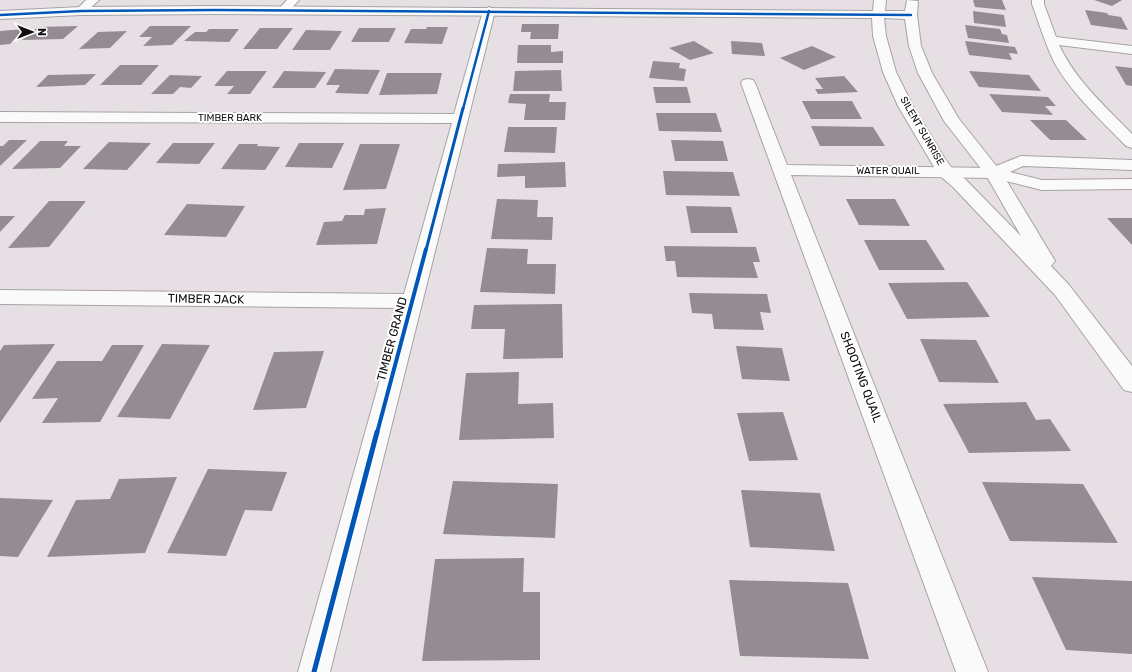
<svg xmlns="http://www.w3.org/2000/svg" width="1132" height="672" font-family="Rubik,sans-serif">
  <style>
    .building { fill: #948c92 }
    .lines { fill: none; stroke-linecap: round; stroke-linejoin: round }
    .minor-casing { stroke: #a8a2a6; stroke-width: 2 }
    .tertiary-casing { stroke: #a8a2a6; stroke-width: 2 }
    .minor { fill: #fbfafb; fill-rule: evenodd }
    .tertiary { fill: #fbfafb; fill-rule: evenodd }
    .cycleway-far3-casing { stroke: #fff; stroke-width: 4 }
    .cycleway-far2-casing { stroke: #fff; stroke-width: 5 }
    .cycleway-far1-casing { stroke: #fff; stroke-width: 6 }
    .cycleway-casing { stroke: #fff; stroke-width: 8 }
    .cycleway-far3 { stroke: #0057b8; stroke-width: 2.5 }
    .cycleway-far2 { stroke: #0057b8; stroke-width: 3 }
    .cycleway-far1 { stroke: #0057b8; stroke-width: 4 }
    .cycleway { stroke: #0057b8; stroke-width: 5 }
    .labels { text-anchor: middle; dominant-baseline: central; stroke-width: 4; stroke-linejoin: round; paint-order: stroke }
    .far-street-label { font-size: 10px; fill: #100c0f; stroke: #fff }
    .street-label { font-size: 12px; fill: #100c0f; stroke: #fff }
  </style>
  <rect width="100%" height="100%" fill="#e6e0e4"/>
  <path class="building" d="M973 0H1002L1006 10 975 7Z
    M1094 0H1122L1112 6Z
    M1085 10 1107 13 1108 15 1121 17 1128 30 1091 25Z
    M973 11 1004 15 1006 27 974 23Z
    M522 24H559L558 39H530L531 32H521Z
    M965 25 1000 29 1002 34 1007 35 1009 43 968 38Z
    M78 26 63 39 22 40 38 27Z
    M150 26H191L172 45 143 46 152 37H139Z
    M427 27H448L442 44 404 43 411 29H426Z
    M260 28H293L277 49H243Z
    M359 28H396L389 42H351Z
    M24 29 10 44 0 45V31Z
    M209 29H239L229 42 184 41 195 32H206Z
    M306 30 342 31 330 50H292Z
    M127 31 110 48 79 49 98 32Z
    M694 41 714 53 690 60 669 48Z
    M731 41 762 43 765 56 732 54Z
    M965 41 1015 47 1018 54 1009 53 1012 60 969 55Z
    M518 45H551V52L563 51V63H517Z
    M812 46 836 57 804 70 780 58Z
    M653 61 680 63 679 68 686 69 684 81 649 78Z
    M120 65H159L141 85H100Z
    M1115 66 1132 68V86L1126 85Z
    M335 69 380 70 368 94 335 93 340 85H326Z
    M561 70 562 91H513L515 71Z
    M227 71H267L250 94H227L234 86H214Z
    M284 71 326 72 315 88H272Z
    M969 71 1029 75 1041 91 979 87Z
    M387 73H442L437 94 379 95Z
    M96 74 85 85 36 87 48 75Z
    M170 75 202 76 191 88 180 87 173 94H151Z
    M844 76 858 92 818 94 815 89H823L815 78Z
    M653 87H687L691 103H656Z
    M510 94H550L549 102H566L565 120H524L526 104 508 103Z
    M989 94 1048 97 1056 106H1045L1053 115 1002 112Z
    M802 101H852L862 119H811Z
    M656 113H716L722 132 659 131Z
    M1030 120H1066L1087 140H1050Z
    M811 126 873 127 885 146H820Z
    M508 127H557L555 153 504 152Z
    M9 140H27L0 166V146H3Z
    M671 140 723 141 728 161H675Z
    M40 141H68L64 146H81L60 168 12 169Z
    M109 142 151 143 127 170 83 169Z
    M173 143H215L199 164 156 163Z
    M299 143H344L332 168 285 167Z
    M239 144H258L257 146 280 147 265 170 221 169Z
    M360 144H400L386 189 343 190Z
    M565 162 566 187 525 188V176L497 177 498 164Z
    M663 171 733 172 740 196 666 195Z
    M497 199 538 200 537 217H553L552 240 491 239Z
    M846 199H895L910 226 859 225Z
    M49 201H86L49 247 8 248Z
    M187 204 245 206 226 237 164 235Z
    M686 206 731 207 738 233H691Z
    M386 208 377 244 316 245 324 222 342 221 345 215H364L365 209Z
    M0 216H15L0 232Z
    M1107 218H1132V245Z
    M864 240H926L945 270H879Z
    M664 246 756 247 760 262H753L758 278 677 277 675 261H666Z
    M487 248 528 249 527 264H556L555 294 480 292Z
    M967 282 990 317 907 319 888 283Z
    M689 293 767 294 771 313 760 312 764 330 714 329 712 314 692 313Z
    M562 304 563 358 503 359 505 329H471L474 305Z
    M920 339 976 340 999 383 939 382Z
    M55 344 0 423V351L4 345Z
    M162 344 210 345 170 419 117 417Z
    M112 345H144L100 422 42 423 58 398 32 399 57 361H102Z
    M736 346 782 348 790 381 742 379Z
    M324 351 306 408 253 410 274 352Z
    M519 372 518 404 553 403 554 438 459 440 466 373Z
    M1026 402 1036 420 1050 419 1071 451 969 453 943 404Z
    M783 412 798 460 749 461 737 413Z
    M208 469 287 472 272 511 245 510 226 556 167 553Z
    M177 477 145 553 47 557 76 500 110 499 119 479Z
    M453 481 558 484 555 538 443 534Z
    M982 482 1083 484 1118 543 1010 541Z
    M741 490 820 493 835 551 750 547Z
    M0 498 53 500 18 557 0 556Z
    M524 558 523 592H540V660L422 661 435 559Z
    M1032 577 1132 581V654L1066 650Z
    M729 580 848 583 869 659 740 656Z"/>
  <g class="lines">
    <g class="minor-casing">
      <path id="minor" d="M86 0H99L85 13H77L75 11Z
        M287 0H299L288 12H280L278 10Z
        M1032 0H1044V4L1056 37 1132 46V54L1059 45C1076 81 1105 106 1132 134V148L1126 146C1101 120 1072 94 1054 62 1045 43 1039 23 1032 4Z
        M489 7 493 9 495 11 330 672H298L400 308 0 304V290L404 294 452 123 0 122V112L454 114 483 11 485 9Z
        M748 79 753 80 755 83 787 165 991 168 1021 156 1132 160V170L1023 166 1010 172 1042 180 1132 179V189L1042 190 994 178 791 175 988 672H956L741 83 743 80Z"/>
    </g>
    <g class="tertiary-casing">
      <path id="tertiary" d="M874 0H886L885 11H905L907 0 918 1 917 15 921 46 932 73 959 119 1002 173 1055 261 1051 266 1069 285 1132 366V392L1124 390 1055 295 953 187 939 175 934 167 898 106 883 72 873 36 872 18 215 14 81 15 0 19V11L81 7 215 6 873 11ZM884 18 905 19 909 46 918 73 944 121 986 175 1021 236 965 179 951 167 945 159 913 106 896 72 886 36Z"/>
    </g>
    <use href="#minor" class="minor"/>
    <use href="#tertiary" class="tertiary"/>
    <g class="cycleway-far3-casing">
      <path id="cycleway-far3" d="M0 15 81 11 215 10 911 15
        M463 109 489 11"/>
    </g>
    <g class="cycleway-far2-casing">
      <path id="cycleway-far2" d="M426 250 463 108"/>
    </g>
    <g class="cycleway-far1-casing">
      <path id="cycleway-far1" d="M377 433 426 249"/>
    </g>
    <g class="cycleway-casing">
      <path id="cycleway" d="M314 672 377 432"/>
    </g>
    <use href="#cycleway-far3" class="cycleway-far3"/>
    <use href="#cycleway-far2" class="cycleway-far2"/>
    <use href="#cycleway-far1" class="cycleway-far1"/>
    <use href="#cycleway" class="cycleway"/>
  </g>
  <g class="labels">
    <g class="far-street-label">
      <text x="230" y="118">TIMBER BARK</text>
      <text transform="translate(922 131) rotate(60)">SILENT SUNRISE</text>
      <text x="888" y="171">WATER QUAIL</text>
    </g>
    <g class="street-label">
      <text transform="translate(206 299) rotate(1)">TIMBER JACK</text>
      <text transform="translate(392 339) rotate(-75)">TIMBER GRAND</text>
      <text transform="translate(861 377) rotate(69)">SHOOTING QUAIL</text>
    </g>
  </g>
  <g transform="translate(32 32) rotate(90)" stroke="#ffffff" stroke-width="3" paint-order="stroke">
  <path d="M0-3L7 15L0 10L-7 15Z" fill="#100c0f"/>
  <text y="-6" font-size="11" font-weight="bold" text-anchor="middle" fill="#100c0f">N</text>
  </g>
</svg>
